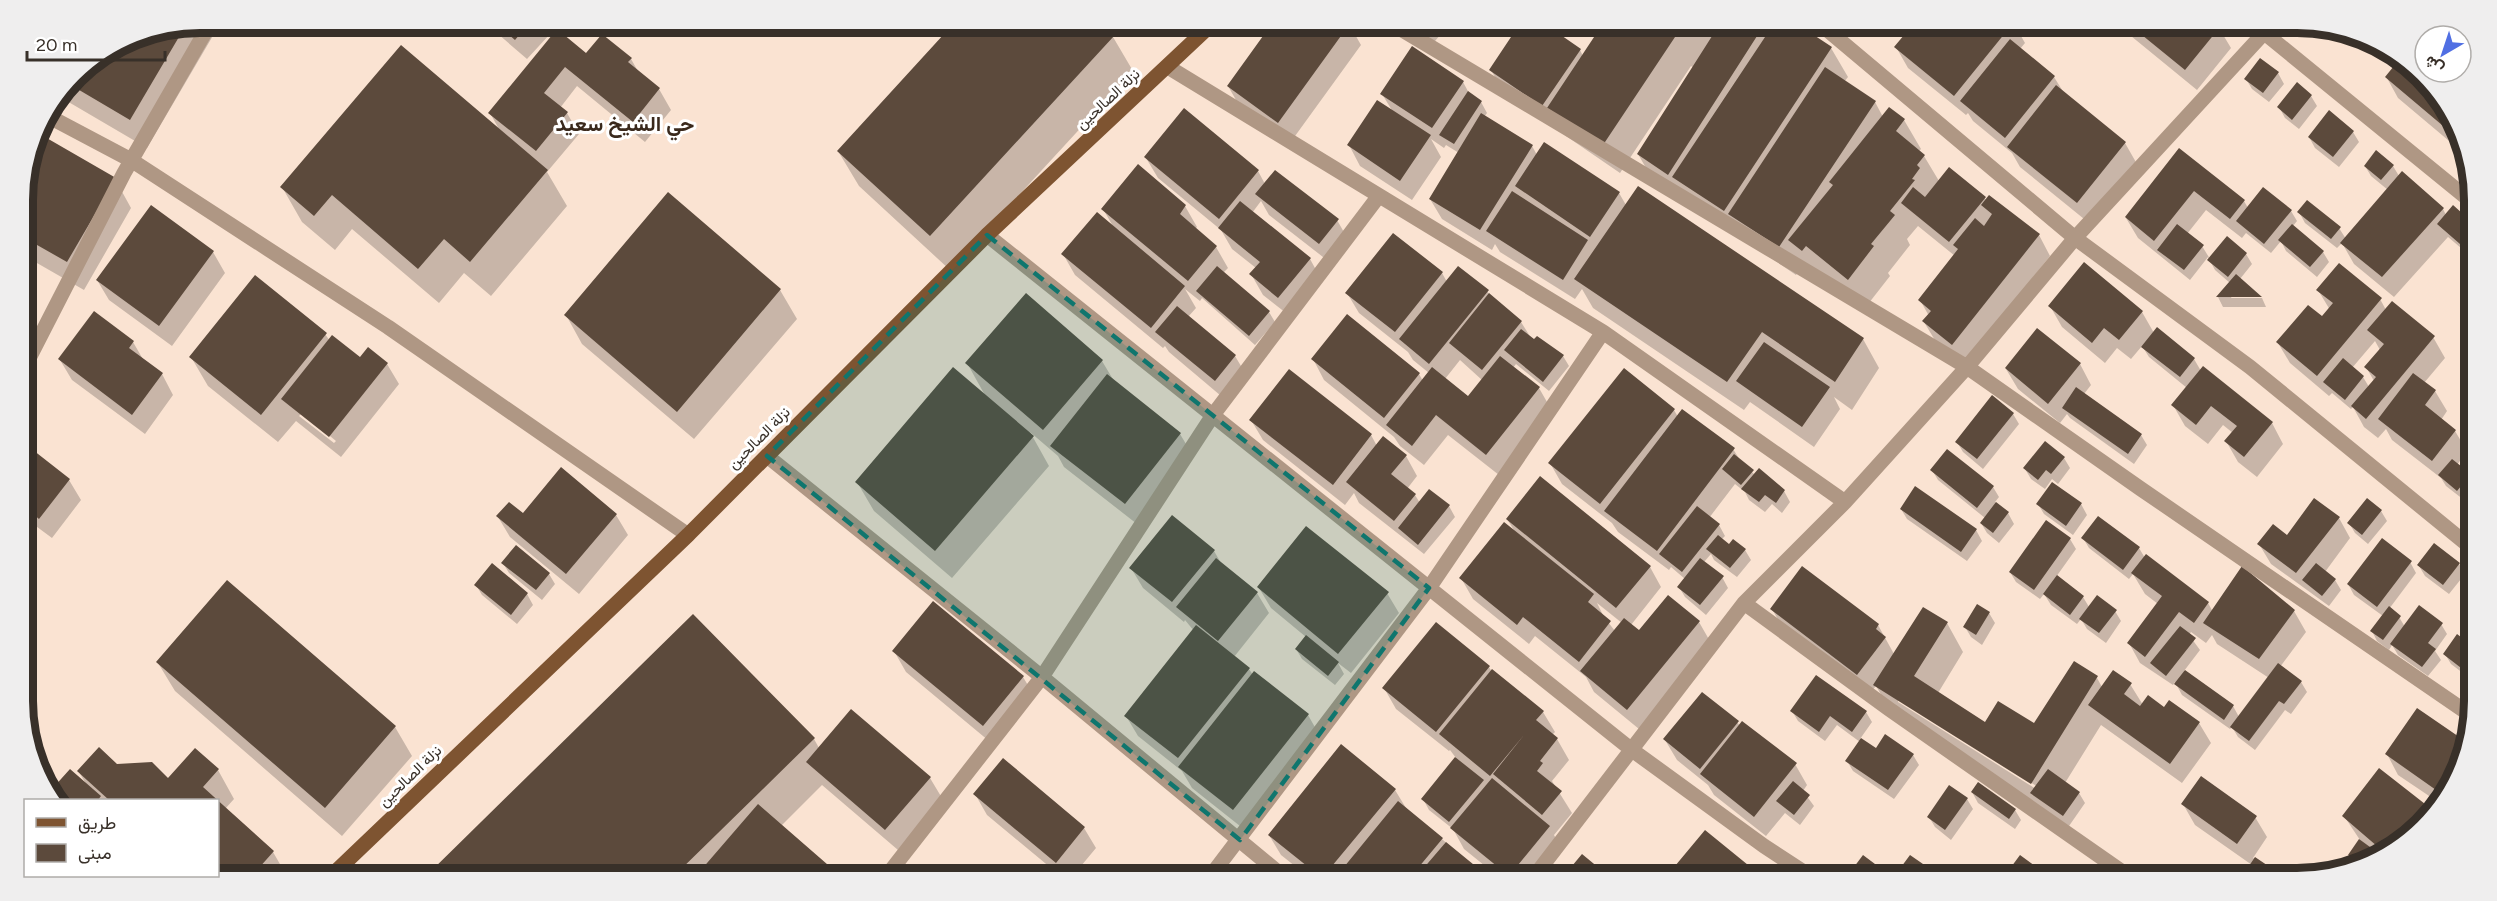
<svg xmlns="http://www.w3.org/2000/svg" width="2497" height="901" font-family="Figtree,Vazirmatn,sans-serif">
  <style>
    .shadow { fill: #0003; fill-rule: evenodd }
    .building { fill: #5c4a3c }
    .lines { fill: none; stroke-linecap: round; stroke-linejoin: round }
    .street { stroke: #af9784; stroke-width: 15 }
    .primary { stroke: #7e5431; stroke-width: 15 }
    .marked { fill: #0f766e; fill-opacity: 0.2; stroke: #0f766e; stroke-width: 4.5; stroke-dasharray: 12 8; stroke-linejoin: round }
    .labels { text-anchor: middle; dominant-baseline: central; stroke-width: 6; stroke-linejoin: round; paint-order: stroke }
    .street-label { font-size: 15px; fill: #383029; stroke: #fff }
    .district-label { font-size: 21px; font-weight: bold; fill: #3a291c; stroke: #fff }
    .rim { fill: none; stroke: #383029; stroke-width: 8 }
  </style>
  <rect width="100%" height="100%" fill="#fae3d2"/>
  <path class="shadow" d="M200 22H221L147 148 60 97 83 67 132 36Z
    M484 22H543L550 34 527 59Z
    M1398 22H1443L1446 28 1430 47Z
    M1606 22H1791L1831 48 1848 77 1844 82 1875 102 1883 117 1889 109 1904 120 1921 149 1919 151 1924 156 1939 181 1984 198 2039 235 2050 256 1964 365 1936 342 1924 322 1929 316 1920 300 1955 256 1918 226 1907 239 1910 245 1888 273 1890 276 1865 308 1804 263 1796 275 1650 175 1638 154 1694 68 1691 66 1620 173 1566 136 1557 122 1503 91 1491 70 1580 50 1583 56Z
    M2013 22 2025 43 2020 49 2054 77 2064 93 2125 143 2137 164 2089 223 2020 167 2012 153 1973 121 1968 113 1966 115 1908 68 1896 47Z
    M2022 22H2040L2033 31Z
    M2123 22H2212L2219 28 2231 48 2197 90 2131 36Z
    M1349 24 1361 45 1290 143 1240 107 1228 86Z
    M557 31 586 55 631 59 639 73 659 89 671 110 645 142 577 86 560 108 567 113 579 134 547 172 567 206 491 296 464 273 439 303 352 229 335 250 302 222 282 187 500 131 490 113Z
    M1113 37 1133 71 950 270 859 186 838 151Z
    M2278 73 2284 84 2269 102 2252 89 2246 79Z
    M2387 78 2431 83 2461 151 2398 98Z
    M1463 82 1470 95 1481 102 1487 113 1484 117 1532 146 1537 155 1619 193 1626 205 1863 339 1879 368 1852 410 1834 397 1840 409 1814 447 1750 402 1744 410 1593 308 1582 289 1575 299 1500 252 1495 244 1492 250 1442 219 1430 199 1459 153 1446 145 1444 148 1431 139 1441 157 1412 200 1360 166 1349 145 1393 112 1382 94Z
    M2311 96 2317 106 2299 129 2285 118 2279 107Z
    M2353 132 2359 142 2339 167 2315 148 2309 137Z
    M37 134 115 179 131 208 84 290 23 255V188Z
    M2180 150 2244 201 2248 208 2291 211 2297 221 2293 226 2323 252 2329 262 2317 277 2286 251 2281 241 2271 253 2246 233 2242 238 2206 210 2187 234 2202 246 2210 259 2227 238 2246 254 2252 264 2240 279 2231 298H2262L2266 307H2223L2218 297 2230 283 2215 270 2208 257 2190 280 2138 238 2126 218Z
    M1146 158 1258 171 1265 184 1337 220 1349 241 1332 264 1269 215 1261 201 1252 213 1310 259 1321 279 1291 317 1263 295 1251 274 1256 268 1232 249 1221 230 1158 178Z
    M2365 166H2393L2399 176 2443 209 2446 215 2453 208 2473 225V245L2467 253 2448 237 2394 297 2354 264 2342 243 2337 248 2305 223 2299 212 2339 228 2346 239 2388 190 2371 176Z
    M1185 206 1197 227 1195 229 1216 247 1228 268 1223 273 1269 312 1275 322 1255 345 1202 298 1200 301 1185 289 1196 308 1188 317 1235 356 1247 376 1227 401 1169 352 1165 346 1163 348 1075 275 1063 254 1114 228 1103 209Z
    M151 207 213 252 225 273 172 346 109 300 97 280Z
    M1442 273 1447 282 1487 291 1491 297 1521 322 1531 338 1563 356 1569 366 1549 391 1516 364 1513 368 1539 388 1551 409 1499 475 1448 435 1424 465 1400 446 1394 437 1324 380 1313 359 1419 374 1423 381 1429 373 1413 360 1408 352 1359 313 1347 293ZM1460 360 1482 380 1468 398 1445 379Z
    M780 290 797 319 694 439 582 344 566 315Z
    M2318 290 2380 299 2386 310 2433 337 2445 358 2424 383 2435 391 2447 411 2441 420 2455 431 2467 451 2457 465 2470 475 2474 482V509L2466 498 2464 500 2446 486 2441 478 2392 440 2386 429 2378 438 2364 427 2353 407 2351 409 2332 393 2329 396 2290 363 2278 343 2322 319 2330 310ZM2375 341 2380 350 2366 367 2374 381 2369 387 2363 377 2352 368Z
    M2050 306 2142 312 2154 333 2194 359 2201 371 2272 423 2283 444 2257 477 2238 462 2226 441 2233 433 2223 425 2208 444 2185 426 2173 405 2187 388 2149 357 2142 346 2131 359 2117 348 2105 363 2062 327Z
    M94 314 133 342 144 361 162 374 173 395 145 434 72 380 60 360Z
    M325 334 330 341 360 359 387 364 399 384 341 457 296 421 278 442 208 386 191 357ZM302 413 336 441 334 443 299 416Z
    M1102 361 1114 381 1180 434 1192 454 1137 524 1064 467 1058 456 1030 432 1049 466 952 578 874 511 857 482 986 397 967 363Z
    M2080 364 2091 385 2084 394 2141 435 2147 445 2134 464 2070 418 2067 414 2060 423 2018 389 2006 369Z
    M1674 410 1678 417 1733 449 1740 460 1755 475 1759 470 1784 491 1790 502 1782 513 1772 504 1765 512 1749 500 1745 492 1735 484 1709 518 1719 525 1725 536 1721 540 1729 546 1745 550 1751 560 1737 577 1714 560 1711 554 1704 562 1722 577 1728 588 1706 615 1685 597 1679 587 1685 579 1671 567 1669 570 1618 532 1612 523 1562 484 1550 463Z
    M2013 414 2019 424 1983 469 1963 452 1957 442Z
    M1251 420 1371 435 1377 446 1406 456 1417 476 1407 489 1415 495 1420 503 1449 506 1455 517 1424 554 1359 503 1354 493 1345 505 1263 440Z
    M2474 422V449L2463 435Z
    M24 446 69 480 81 500 52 538 25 518Z
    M2064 458 2070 468 2058 484 2052 479 2045 489 2031 479 2025 469Z
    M1932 470 1993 487 1999 497 1995 502 2008 513 2014 524 1999 543 1987 533 1981 523 1985 518 1938 480Z
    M2052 484 2081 504 2087 515 2073 535 2044 514 2038 504Z
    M1901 509 1976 530 1982 541 1967 561 1907 519Z
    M2381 511 2387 521 2368 544 2355 533 2349 523Z
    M616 515 628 535 579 594 510 537 498 517Z
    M2339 518 2350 538 2325 572 2335 580 2341 590 2329 606 2271 564 2259 544 2287 537Z
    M1507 519 1650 567 1661 587 1631 625 1639 632 1699 622 1711 643 1639 729 1594 692 1586 677 1535 636 1529 644 1473 599 1461 578 1515 532ZM1597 603 1622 623 1615 631 1604 617Z
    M2083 538 2139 548 2145 558 2208 603 2213 612 2294 611 2306 632 2280 667 2301 682 2307 692 2291 714 2285 710 2255 750 2238 737 2232 727 2230 729 2182 695 2175 682 2173 685 2140 663 2129 643 2158 604 2145 594 2133 574 2129 579 2089 548ZM2191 632 2206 643 2212 635 2217 644 2269 678 2239 717 2233 706 2184 671 2200 650 2189 635Z
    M2070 539 2076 549 2056 577 2083 597 2089 607 2115 611 2121 621 2106 643 2087 629 2081 619 2077 624 2051 605 2044 594 2040 599 2016 582 2010 572Z
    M1214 551 1221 563 1257 593 1269 613 1234 657 1249 669 1253 675 1254 673 1308 715 1320 736 1245 830 1192 788 1182 771 1138 736 1126 716 1194 631 1185 620 1184 622 1143 588 1131 568Z
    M2410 562 2416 573 2389 609 2399 617 2405 627 2441 624 2447 634 2435 651 2441 660 2428 676 2398 655 2392 645 2389 650 2377 641 2372 631 2383 616 2354 595 2348 584Z
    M503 563 549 574 555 584 542 600 509 573Z
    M2459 564 2465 574 2449 594 2425 576 2419 566Z
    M492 565 527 594 533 605 517 624 482 595 476 585Z
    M1259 588 1387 593 1399 613 1351 673 1338 663 1344 674 1335 685 1302 659 1296 649 1306 637 1271 608Z
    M1772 609 1878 625 1894 654 1947 623 1963 652 1938 693 1985 724 2035 726 2097 678 2102 687 2130 684 2143 705 2164 709 2199 723 2211 743 2182 783 2101 725 2065 783 2079 793 2085 803 2069 826 1892 713 1876 686 1869 694 1784 630ZM1898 698 2038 787 2036 789 1898 702Z
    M1989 613 1995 623 1982 645 1971 637 1965 627Z
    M693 616 814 739 819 748 930 778 942 798 898 850 822 785 781 826 841 878H426Z
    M2458 636 2474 649V676L2472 680 2451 664 2445 654Z
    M894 651 1023 677 1035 697 995 746 906 672Z
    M158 663 395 727 412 756 342 836 175 691Z
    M1489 667 1492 672 1543 712 1555 732 1552 735 1557 739 1569 760 1552 781 1572 813 1554 835 1561 848 1536 878H1500L1464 849 1453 829 1429 810 1423 799 1456 758 1450 750 1449 751 1396 709 1384 688Z
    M1792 711 1866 712 1872 722 1860 739 1876 750 1913 755 1919 765 1894 799 1853 771 1847 761 1860 742 1837 725 1825 741 1798 721Z
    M1737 722 1740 726 1795 764 1807 785 1803 791 1814 806 1800 825 1785 813 1766 836 1714 795 1708 785 1677 760 1665 740Z
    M2467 744 2465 758 2441 804 2398 775 2387 754Z
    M117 765 168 780 218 770 234 799 225 809 273 852 288 878H200L182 876H218V800H58L53 790 86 784 79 772Z
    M1395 790 1406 808 1487 878H1310L1281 855 1269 835Z
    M1972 792 2015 810 2021 820 2015 829 1978 803Z
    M975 794 1084 828 1096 848 1071 878H1063L987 815Z
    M1967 799 1973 809 1951 840 1935 827 1929 817Z
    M2183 804 2255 817 2267 837 2253 858 2283 878H2242L2252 865 2195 825Z
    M2344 816 2405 842 2358 867 2349 855 2360 840Z
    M1705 832 1762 878H1667Z
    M1911 857 1922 865 1928 875 1926 878H1895Z
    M2021 857 2041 872 2045 878H2005Z
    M1874 865 1880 875 1878 878H1857L1853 871Z"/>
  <path class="building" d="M494 22H530L515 40Z
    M955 22H1100L1114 36 930 236 837 151Z
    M1273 22H1351L1278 123 1227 86Z
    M1404 22H1436L1424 38Z
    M1521 22H1542L1581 49 1542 106 1489 70Z
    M1604 22H1685L1603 145 1547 108Z
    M1721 22H1766L1668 175 1637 154Z
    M1775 22H1794L1832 47 1724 211 1672 177Z
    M1915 22H2014L1954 96 1894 47Z
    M2126 22H2215L2220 27 2185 70Z
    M186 25 130 120 69 84 83 67 132 36Z
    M557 29 586 53 602 34 632 58 628 62 660 88 633 122 565 67 544 93 568 112 536 151 488 113Z
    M2010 39 2055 76 2005 138 1960 101Z
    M401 45 548 170 470 262 444 239 418 269 332 195 314 216 280 187Z
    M1412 46 1464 81 1432 128 1380 94Z
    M2260 58 2279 72 2263 93 2244 79Z
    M2398 61 2431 83 2455 136 2385 77Z
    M1825 67 1876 101 1779 247 1728 214Z
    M2297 82 2312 95 2292 120 2277 107Z
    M2056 85 2126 142 2077 203 2007 147Z
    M1468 91 1482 101 1454 144 1439 135Z
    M1377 100 1431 135 1400 181 1347 145Z
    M1889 107 1905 119 1896 131 1925 155 1917 165 1920 168 1912 179 1915 180 1890 211 1895 215 1871 244 1874 246 1848 280 1806 246 1802 251 1788 240 1833 185 1829 182Z
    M1184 108 1259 170 1219 219 1144 157Z
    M2329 110 2354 131 2333 157 2308 137Z
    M1481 113 1533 145 1480 230 1429 199Z
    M38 133 116 178 67 262 23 237V188Z
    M1544 142 1620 192 1590 237 1515 186Z
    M2179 148 2245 200 2230 219 2194 191 2154 241 2125 217Z
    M2376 150 2394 165 2381 180 2364 166Z
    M1138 164 1186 205 1180 214 1217 246 1188 281 1101 209Z
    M1949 167 1986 197 1949 242 1901 203 1913 187 1925 197Z
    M1275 170 1339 219 1319 244 1255 194Z
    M2402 171 2444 208 2382 277 2340 243Z
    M1638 186 1864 338 1835 382 1762 332 1727 382 1574 279Z
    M2263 187 2292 210 2264 244 2236 221Z
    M1512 191 1588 240 1563 280 1486 231Z
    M668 192 781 289 677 412 564 315Z
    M1989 195 2040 234 1952 345 1922 321 1931 311 1918 300 1958 249 1953 245 1975 218 1984 226 1992 214 1981 205Z
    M2307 200 2341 227 2331 239 2297 212Z
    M1240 201 1311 258 1278 298 1249 274 1260 262 1218 228Z
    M151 205 214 251 159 326 96 280Z
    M2453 205 2473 223V228L2460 244 2437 224Z
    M1097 212 1185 286 1151 328 1061 254Z
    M2177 224 2204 245 2184 270 2157 250Z
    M2292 224 2324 251 2310 267 2278 240Z
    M1393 233 1443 272 1395 332 1345 293Z
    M2227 236 2247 253 2228 277 2207 260Z
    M2084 262 2143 311 2119 340 2104 328 2092 343 2048 306Z
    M2339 263 2382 298 2317 376 2276 342 2308 305 2322 316 2333 303 2316 290Z
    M1217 266 1270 311 1249 336 1196 291Z
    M1458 266 1489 290 1429 364 1399 339Z
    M2236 274 2262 297H2216Z
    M255 275 327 333 261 415 189 357Z
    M1026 293 1103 360 1043 430 965 363Z
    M1489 293 1522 321 1482 370 1449 343Z
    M2392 301 2435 336 2366 419 2351 406 2376 377 2364 367 2384 344 2367 330Z
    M1177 306 1236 355 1215 381 1155 332Z
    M94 311 134 341 129 348 163 373 132 415 58 359Z
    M1347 314 1420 373 1384 418 1311 359Z
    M2157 327 2195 358 2180 377 2141 347Z
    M2037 328 2081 363 2048 404 2005 368Z
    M1521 329 1534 339 1537 336 1564 355 1543 382 1504 350Z
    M332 335 360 357 368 347 388 363 329 437 281 399Z
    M1764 342 1830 387 1802 427 1736 381Z
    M1500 356 1540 387 1486 455 1436 415 1412 446 1386 425 1432 367 1468 396Z
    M2343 358 2364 376 2345 400 2323 382Z
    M2203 366 2273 422 2244 457 2224 441 2237 426 2211 406 2196 425 2171 405Z
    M953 367 1034 436 935 551 855 482Z
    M1624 368 1675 409 1600 504 1548 463Z
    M1289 369 1372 434 1333 485 1249 420Z
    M2413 373 2436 390 2425 405 2456 430 2432 461 2378 419Z
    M1107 374 1181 433 1125 504 1050 446Z
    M2076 387 2142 434 2128 454 2062 408Z
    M1992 395 2014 413 1977 459 1955 442Z
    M1682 409 1735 448 1657 551 1604 511Z
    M2474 420V446L2461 435Z
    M1383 436 1407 455 1391 474 1416 494 1394 521 1346 482Z
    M2045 441 2065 457 2051 474 2046 470 2038 480 2023 468Z
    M24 443 70 479 39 519 25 507Z
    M1947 449 1994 486 1977 508 1930 470Z
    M1734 454 1754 470 1741 485 1722 469Z
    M2452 459 2471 474 2457 491 2438 475Z
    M561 467 617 514 566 574 496 516 509 502 523 513Z
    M1759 468 1785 490 1776 503 1765 495 1759 502 1741 489Z
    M1540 476 1651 566 1616 608 1506 519Z
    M2052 482 2082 503 2066 526 2036 504Z
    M2474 483V505L2463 497Z
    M1915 486 1977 529 1961 552 1900 509Z
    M1429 489 1450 505 1418 545 1398 528Z
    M2314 498 2340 517 2296 573 2257 544 2273 524 2287 535Z
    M2367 498 2382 510 2362 535 2347 523Z
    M1996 502 2009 512 1993 533 1980 523Z
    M1697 506 1720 524 1682 572 1659 554Z
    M1172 515 1215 550 1172 602 1129 568Z
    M2098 516 2140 547 2123 570 2081 538Z
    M2046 520 2071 538 2034 590 2009 572Z
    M1504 522 1594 594 1588 602 1611 621 1579 662 1523 617 1517 625 1459 578Z
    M1306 526 1389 592 1338 654 1257 587Z
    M1718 535 1729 544 1733 539 1746 549 1730 568 1706 549Z
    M2382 538 2412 561 2377 607 2347 584Z
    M2434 543 2460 563 2443 585 2417 565Z
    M516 545 550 573 536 590 501 563Z
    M2146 554 2209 602 2194 623 2179 612 2145 657 2127 643 2162 596 2131 573Z
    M1216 558 1258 592 1218 641 1176 607Z
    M1700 558 1724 576 1700 605 1677 587Z
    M492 563 528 593 511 615 474 585Z
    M2316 563 2336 579 2322 596 2302 580Z
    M1802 566 1879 624 1876 629 1886 637 1857 675 1770 609Z
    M2242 566 2295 610 2259 659 2203 623Z
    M2474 573V589L2467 583Z
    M2057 575 2084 596 2070 615 2043 594Z
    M227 580 396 726 325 808 156 662Z
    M1668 595 1700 621 1627 710 1580 671 1624 618 1639 630Z
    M2097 595 2117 610 2099 633 2079 619Z
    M933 601 1024 676 983 726 892 651Z
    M1977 604 1990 612 1976 635 1963 627Z
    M2419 605 2443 623 2428 643 2436 649 2422 667 2390 644Z
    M2389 606 2401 616 2383 640 2370 631Z
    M1923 607 1948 622 1914 676 1985 722 1998 701 2034 723 2074 661 2098 676 2031 784 1873 685Z
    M693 614 815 738 672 878H424Z
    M1436 622 1490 666 1436 732 1382 688Z
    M1196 625 1250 668 1178 758 1124 716Z
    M2180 626 2196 638 2166 676 2150 663Z
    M2457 634 2474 647V659L2465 671 2443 654Z
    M1306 635 1339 662 1328 676 1295 649Z
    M2278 663 2302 681 2284 704 2279 701 2249 741 2230 727Z
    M1492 669 1544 711 1536 720 1558 738 1540 761 1543 763 1537 771 1562 791 1542 815 1493 774 1524 735 1490 776 1439 734Z
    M2113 670 2132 683 2124 694 2140 706 2148 695 2164 707 2169 700 2200 722 2170 764 2088 705Z
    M2185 670 2234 705 2224 720 2174 684Z
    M1254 671 1309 714 1233 810 1178 767Z
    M1816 675 1867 711 1852 732 1830 716 1819 732 1790 711Z
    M1702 692 1739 721 1700 769 1663 739Z
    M2417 708 2468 743 2465 758 2446 797 2385 754Z
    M851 709 931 777 885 830 806 762Z
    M1742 721 1797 763 1754 817 1700 774Z
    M1885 734 1914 754 1888 790 1845 761 1861 738 1876 748Z
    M1341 744 1396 789 1322 878 1268 835Z
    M99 747 117 764 152 762 168 778 195 748 219 769 203 787 274 851 250 878H195L193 876H218V800H109L77 771Z
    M1455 757 1484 780 1449 822 1421 799Z
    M1003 758 1085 827 1056 863 973 794Z
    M2379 768 2434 811 2405 842 2385 853 2342 816Z
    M70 769 101 796 98 800H58L52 789Z
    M2048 769 2080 792 2063 816 2030 793Z
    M2201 776 2257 816 2237 844 2181 804Z
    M1492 778 1550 826 1509 876 1450 828Z
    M1793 781 1810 795 1794 815 1776 801Z
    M1978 782 2016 809 2009 819 1971 792Z
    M1949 785 1968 798 1945 830 1927 817Z
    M1398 801 1443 838 1418 868 1421 871 1415 878H1335Z
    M758 804 843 878H710L701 870Z
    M1705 830 1764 878H1665Z
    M2359 839 2381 855 2361 865 2348 855Z
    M1446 842 1490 878H1421L1426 873 1422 870Z
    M1582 854 1611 878H1562Z
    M1863 855 1875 864 1865 878 1851 871Z
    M1910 855 1923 864 1913 878H1893Z
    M2020 855 2042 871 2037 878H2003Z
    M2255 857 2286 878H2241Z
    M2347 862 2356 868 2339 872Z"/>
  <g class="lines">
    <path class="street" d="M1389 22 1967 367 2141 489 2472 716
      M1818 22 2075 238 2250 367 2474 550
      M2251 22 2473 203
      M1168 67 1603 332 1845 502
      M46 115 131 160 388 327 688 535
      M987 235 1632 750 1764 846 1813 878
      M24 368 124 173 211 22
      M767 456 1042 677 1285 878
      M1744 603 1889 709 2131 878
      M885 878 1042 677 1213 415 1378 197
      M1209 878 1429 588 1603 332
      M1533 878 1744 603 1845 502 1967 367 2075 238 2274 22"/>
    <path class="primary" d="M329 878 688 535 987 235 1214 22"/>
  </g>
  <path class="marked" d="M987 235 1429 588 1240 840 767 456Z"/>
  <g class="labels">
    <g class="street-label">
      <text transform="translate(1108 99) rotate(-43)">نزلة الصالحين</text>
      <text transform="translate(759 438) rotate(-45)">نزلة الصالحين</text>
      <text transform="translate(410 776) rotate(-44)">نزلة الصالحين</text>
    </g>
    <g class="district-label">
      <text x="625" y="123">حي الشيخ سعيد</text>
    </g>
  </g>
  <path d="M0 0H2497V901H0ZM200 33H2297A167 167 0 0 1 2464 200V701A167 167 0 0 1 2297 868H200A167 167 0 0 1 33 701V200A167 167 0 0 1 200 33Z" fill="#efeeee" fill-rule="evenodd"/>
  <path class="rim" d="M200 33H2297A167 167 0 0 1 2464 200V701A167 167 0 0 1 2297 868H200A167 167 0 0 1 33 701V200A167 167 0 0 1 200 33Z"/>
  <rect x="24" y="799" width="195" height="78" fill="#ffffff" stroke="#afaca9" stroke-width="1.5"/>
  <rect x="36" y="818" width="30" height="9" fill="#7e5431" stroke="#afaca9" stroke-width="1.5"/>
  <text x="78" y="829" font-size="18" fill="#383029">طريق</text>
  <rect x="36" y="844" width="30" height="18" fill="#5c4a3c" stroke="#afaca9" stroke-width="1.5"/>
  <text x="78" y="859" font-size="18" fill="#383029">مبنى</text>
  <g transform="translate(2443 54) rotate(219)"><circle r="28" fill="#ffffff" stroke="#afaca9" stroke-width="1.5"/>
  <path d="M0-4.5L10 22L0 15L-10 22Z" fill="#506fe3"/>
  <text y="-9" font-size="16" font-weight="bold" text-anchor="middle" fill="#383029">ش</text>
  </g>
  <path d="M27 51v9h138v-9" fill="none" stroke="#383029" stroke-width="3"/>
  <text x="36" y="51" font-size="18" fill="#383029" stroke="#ffffff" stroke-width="4.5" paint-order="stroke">20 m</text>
</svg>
